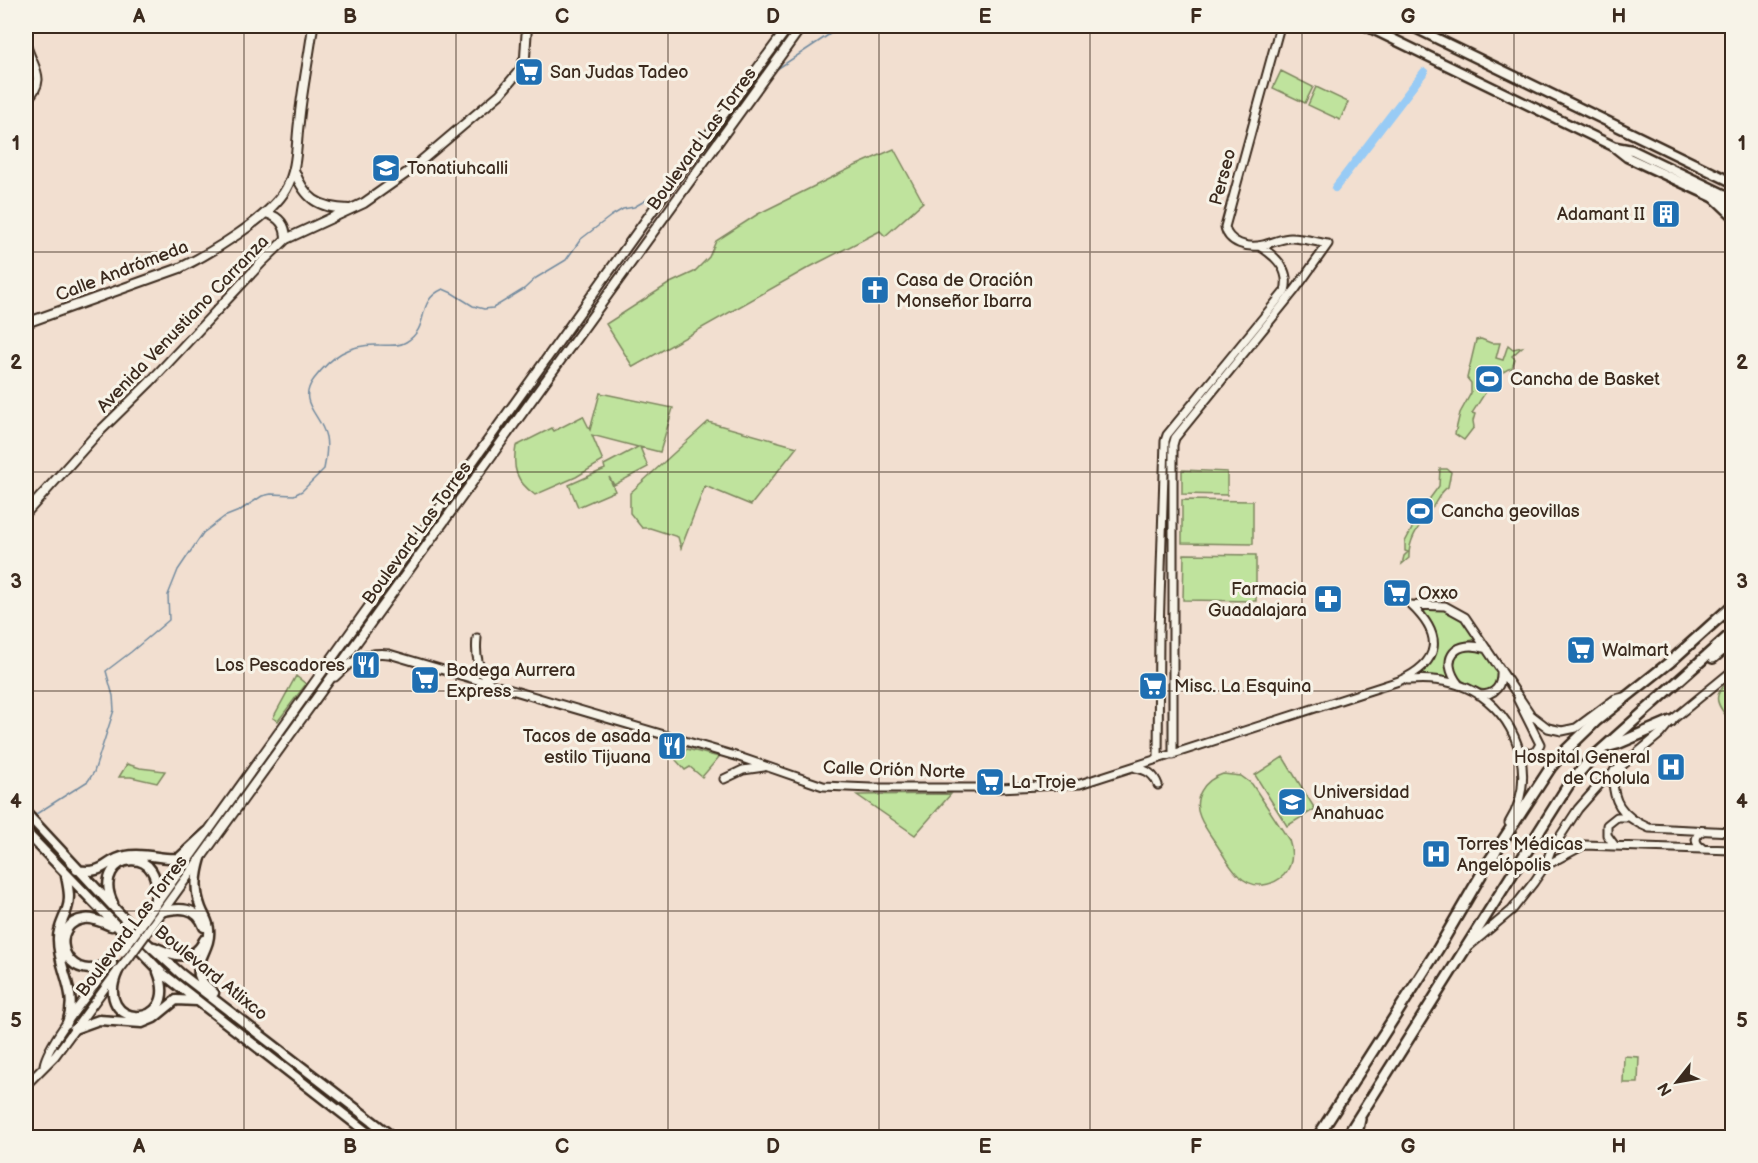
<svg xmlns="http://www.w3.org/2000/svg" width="1758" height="1163" font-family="'Balsamiq Sans',sans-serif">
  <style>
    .green { fill: #bfe39d; stroke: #7d865e; stroke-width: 1.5 }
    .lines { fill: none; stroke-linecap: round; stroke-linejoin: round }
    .stream { stroke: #738b9f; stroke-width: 1.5 }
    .river { stroke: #98cbf5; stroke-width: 8 }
    .tertiary-casing { stroke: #3b2a1e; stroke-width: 11 }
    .secondary-casing { stroke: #3b2a1e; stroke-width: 12 }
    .primary-casing { stroke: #3b2a1e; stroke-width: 13 }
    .trunk-casing { stroke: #3b2a1e; stroke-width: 14 }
    .tertiary { stroke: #f7f3e8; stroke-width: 7 }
    .secondary { stroke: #f7f3e8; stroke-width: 8 }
    .primary { stroke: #f7f3e8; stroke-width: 8 }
    .trunk { stroke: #f7f3e8; stroke-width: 9 }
    .secondary-bridge-casing { stroke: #3b2a1e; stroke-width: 12; stroke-linecap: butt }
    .secondary-bridge { stroke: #f7f3e8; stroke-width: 8 }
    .grid { fill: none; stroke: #3b2a1e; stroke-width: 1.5; stroke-opacity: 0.55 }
    .labels { text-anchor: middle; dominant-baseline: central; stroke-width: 6; stroke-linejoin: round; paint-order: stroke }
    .poi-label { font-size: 18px; fill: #3b2a1e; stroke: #f7f3e8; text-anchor: start }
    .street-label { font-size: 18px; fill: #3b2a1e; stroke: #f7f3e8 }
    .neatline { fill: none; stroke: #3b2a1e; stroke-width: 2 }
    .grid-label { font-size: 20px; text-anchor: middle; font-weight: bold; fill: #3b2a1e }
  </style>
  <rect width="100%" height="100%" fill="#f2dfd0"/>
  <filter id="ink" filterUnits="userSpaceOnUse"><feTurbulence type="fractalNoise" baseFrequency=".0167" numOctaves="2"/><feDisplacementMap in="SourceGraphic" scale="12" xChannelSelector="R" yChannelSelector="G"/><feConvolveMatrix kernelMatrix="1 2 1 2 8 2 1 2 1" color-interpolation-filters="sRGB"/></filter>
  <g filter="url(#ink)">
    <path class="green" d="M1281 71 1313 87 1305 103 1273 88Z
      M1316 87 1348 102 1340 120 1308 105Z
      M894 149 923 202 885 236 880 231 808 268 633 367 606 324 670 283 694 272 709 257 716 241 758 214 855 166Z
      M1481 339 1491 343H1500L1496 358 1503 360 1508 345 1513 349 1522 347 1512 356 1515 359 1512 368C1497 370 1481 400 1472 413L1475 414 1473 421 1474 427 1464 440 1455 434 1460 413 1471 393V383L1467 378 1476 340Z
      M600 393 673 408 660 452 640 447 648 467 614 485 609 477 615 491 578 507 569 485 605 469 604 465 638 447 592 435 603 461 576 477 535 495C516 481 512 469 516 446L552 428 554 431 583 416 590 430Z
      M708 422 797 447 751 505 705 486 681 548 678 537 650 528H642L630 513V493Z
      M1440 469H1447L1451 472 1448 487C1441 491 1438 499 1433 506 1422 523 1408 537 1409 558L1402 564 1404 556 1408 552 1405 551V542L1417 519 1412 514 1422 502 1425 505 1439 486Z
      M1182 470 1227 472V495L1182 494Z
      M1182 500 1253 501V544L1182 543Z
      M1184 554 1256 555V601L1183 600Z
      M1426 607C1455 609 1461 615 1476 639 1471 641 1466 641 1461 643 1443 649 1446 666 1449 681L1427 677 1422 673C1434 647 1440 639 1424 614Z
      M1472 647 1485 652 1499 671 1497 681 1490 691C1461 688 1430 660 1472 647Z
      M296 676 306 684 278 721 273 718Z
      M1732 678V720L1730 721C1714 701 1712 695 1732 678Z
      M687 749 719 757 702 777 690 767 685 770 676 760Z
      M1283 757 1315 809 1287 826 1255 775Z
      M127 764 140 768 165 771 157 783 131 777H119Z
      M1223 774 1241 776 1252 784 1289 840C1293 852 1293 865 1284 875 1278 881 1271 884 1263 885 1239 887 1228 862 1217 845 1211 836 1204 827 1200 817 1192 798 1204 780 1223 774Z
      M951 794 915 835 857 795Z
      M1624 1056 1639 1057 1638 1083H1623Z"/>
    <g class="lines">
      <path class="stream" d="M893 26 921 32 931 26
        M774 71 842 26
        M33 816 88 781 94 772 114 710 113 696 106 671 131 652 169 620 168 595 178 570 203 533 224 517 239 511 262 496 271 494 294 495 302 491 324 469C326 459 328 447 326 437 321 414 296 403 314 379 332 356 348 344 379 345 388 345 398 347 406 342 432 326 414 302 443 289L452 293 473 306 484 309 493 308 524 289 536 278 566 260 581 239 611 216 623 209 634 207 664 190"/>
      <path class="river" d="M1335 188 1424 72"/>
      <g class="tertiary-casing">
        <path id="tertiary" d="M1411 605 1445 606 1465 617 1531 715 1548 728 1562 731 1576 728 1615 699 1624 697
          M477 638C475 657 478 668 490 683
          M335 677C351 661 365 651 389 654L739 757 823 786 871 788H999L1080 784 1399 681C1441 662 1444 636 1411 605
          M1408 680C1432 678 1459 681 1480 695 1521 724 1536 780 1509 823
          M1459 685C1438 658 1456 638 1487 649
          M1479 695C1496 695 1502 686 1501 670
          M1518 700 1540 744 1536 751 1530 754 1520 750
          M1173 755V445L1175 438 1295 290 1328 244C1316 242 1303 238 1291 238 1282 238 1272 243 1263 245 1248 249 1228 243 1225 227L1280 26
          M1158 759 1159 632 1165 441 1167 435 1285 291C1291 270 1276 256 1259 246
          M1136 768C1147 770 1154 774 1158 785
          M1614 771C1610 800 1622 817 1649 828L1732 832
          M724 779 743 770 764 767
          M1615 846 1607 835V825L1617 817H1629
          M1702 848C1694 843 1694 835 1703 831
          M1545 866 1584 845 1732 850
          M1468 947 1512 910 1534 882 1545 866 1551 850 1563 832 1578 809 1600 784 1660 734 1671 721 1732 671
          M44 1065C48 1041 96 985 112 963
          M26 1085 55 1056 116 973"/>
      </g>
      <g class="secondary-casing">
        <path id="secondary" d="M26 41 27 26
          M26 45C33 69 48 79 26 100
          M294 170C305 199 318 208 349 209
          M266 213C280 217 286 226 286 239
          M26 323 180 268C209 254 270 218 286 189 298 168 296 144 299 122 302 89 309 58 313 26
          M26 513 95 436 150 382 262 262 286 239 364 203 408 172 500 94 520 70 525 57 527 26
          M141 925 658 203 789 26
          M148 931 802 26
          M118 971 129 957"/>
      </g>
      <g class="primary-casing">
        <path id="primary" d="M1366 26 1613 146 1627 157 1732 206
          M1411 26 1732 182
          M1616 147 1632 150 1732 198
          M26 813 147 943 181 974 394 1138
          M26 832 162 973 374 1138
          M201 858C196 875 194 890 201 908 204 916 209 922 209 930 211 947 196 959 199 975 201 983 208 988 214 993
          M77 870C106 875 104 860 126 856 144 852 162 860 179 858L207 832
          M66 876C68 887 71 898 67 909 64 919 57 929 58 940 58 970 79 992 67 1023
          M113 903C88 851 173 840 153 907
          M161 912C179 907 197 906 204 927
          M111 926C103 923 93 917 84 919 53 923 59 968 89 969 97 969 105 965 112 963
          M154 947C172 955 194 964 204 940
          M118 971C91 1030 182 1032 158 972
          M74 1029 99 1020 142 1023 154 1018 176 1000 197 1001"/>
      </g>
      <g class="trunk-casing">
        <path id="trunk" d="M1713 196 1732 214
          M1713 658 1732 642
          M1606 747 1617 744 1671 721
          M1317 1138 1438 949 1488 863 1551 767 1565 751 1596 721 1670 662 1732 606
          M1346 1138 1569 784 1589 761 1732 633
          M1356 1138 1360 1119"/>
      </g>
      <use href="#tertiary" class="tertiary"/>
      <use href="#secondary" class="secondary"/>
      <use href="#primary" class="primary"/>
      <use href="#trunk" class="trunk"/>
      <g class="secondary-bridge-casing">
        <path id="secondary-bridge" d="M122 951 141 925
          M129 957 148 931"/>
      </g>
      <use href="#secondary-bridge" class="secondary-bridge"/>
    </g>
  </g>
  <path class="grid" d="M244 26V1138M456 26V1138M668 26V1138M879 26V1138M1090 26V1138M1302 26V1138M1514 26V1138M26 252H1732M26 472H1732M26 691H1732M26 911H1732"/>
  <defs>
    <g id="supermarket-square" transform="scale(1.5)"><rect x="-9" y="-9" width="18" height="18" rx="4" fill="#1f6fb2" stroke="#f7f3e8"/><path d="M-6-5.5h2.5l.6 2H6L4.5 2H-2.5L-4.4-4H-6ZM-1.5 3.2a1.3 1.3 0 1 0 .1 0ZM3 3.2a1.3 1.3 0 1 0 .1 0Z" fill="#fff"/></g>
    <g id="school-square" transform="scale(1.5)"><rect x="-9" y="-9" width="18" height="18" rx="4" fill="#1f6fb2" stroke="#f7f3e8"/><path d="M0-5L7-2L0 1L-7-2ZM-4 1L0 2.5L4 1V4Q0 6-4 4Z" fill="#fff"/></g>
    <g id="building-square" transform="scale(1.5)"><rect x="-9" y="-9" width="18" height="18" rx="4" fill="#1f6fb2" stroke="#f7f3e8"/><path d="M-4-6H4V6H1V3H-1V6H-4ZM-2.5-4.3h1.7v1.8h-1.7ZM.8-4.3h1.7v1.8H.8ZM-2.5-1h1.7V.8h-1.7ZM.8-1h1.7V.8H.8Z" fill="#fff"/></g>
    <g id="church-square" transform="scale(1.5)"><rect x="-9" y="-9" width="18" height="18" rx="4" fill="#1f6fb2" stroke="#f7f3e8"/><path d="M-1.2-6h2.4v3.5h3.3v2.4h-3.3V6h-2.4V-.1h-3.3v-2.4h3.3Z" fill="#fff"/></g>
    <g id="stadium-square" transform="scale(1.5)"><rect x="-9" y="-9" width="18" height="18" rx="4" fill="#1f6fb2" stroke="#f7f3e8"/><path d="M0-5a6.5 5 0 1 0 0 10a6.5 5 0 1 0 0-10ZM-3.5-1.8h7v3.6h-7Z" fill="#fff"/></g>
    <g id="pharmacy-square" transform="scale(1.5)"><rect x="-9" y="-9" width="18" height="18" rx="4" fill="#1f6fb2" stroke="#f7f3e8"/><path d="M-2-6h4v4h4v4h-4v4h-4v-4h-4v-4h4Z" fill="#fff"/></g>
    <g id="restaurant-square" transform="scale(1.5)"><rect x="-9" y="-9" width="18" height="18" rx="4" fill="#1f6fb2" stroke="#f7f3e8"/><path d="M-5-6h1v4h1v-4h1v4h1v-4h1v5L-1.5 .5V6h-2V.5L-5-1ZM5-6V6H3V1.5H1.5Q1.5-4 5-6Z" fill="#fff"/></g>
    <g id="hospital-square" transform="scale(1.5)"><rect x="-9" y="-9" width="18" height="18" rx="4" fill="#1f6fb2" stroke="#f7f3e8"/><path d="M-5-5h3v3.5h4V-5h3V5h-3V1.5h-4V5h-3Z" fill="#fff"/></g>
    <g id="university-square" transform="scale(1.5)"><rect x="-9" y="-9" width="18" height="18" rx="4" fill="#1f6fb2" stroke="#f7f3e8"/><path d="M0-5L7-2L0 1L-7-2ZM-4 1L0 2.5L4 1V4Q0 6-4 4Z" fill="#fff"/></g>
  </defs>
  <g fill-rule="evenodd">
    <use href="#supermarket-square" x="529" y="72"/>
    <use href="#school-square" x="386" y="168"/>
    <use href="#building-square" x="1666" y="214"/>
    <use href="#church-square" x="875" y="290"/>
    <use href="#stadium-square" x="1489" y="379"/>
    <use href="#stadium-square" x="1420" y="511"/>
    <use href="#supermarket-square" x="1397" y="593"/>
    <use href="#pharmacy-square" x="1328" y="599"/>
    <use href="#supermarket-square" x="1581" y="650"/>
    <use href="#restaurant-square" x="366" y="665"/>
    <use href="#supermarket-square" x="425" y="680"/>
    <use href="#supermarket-square" x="1153" y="686"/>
    <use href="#restaurant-square" x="672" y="746"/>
    <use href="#hospital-square" x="1671" y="767"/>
    <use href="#supermarket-square" x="990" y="782"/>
    <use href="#university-square" x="1292" y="802"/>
    <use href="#hospital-square" x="1436" y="854"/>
  </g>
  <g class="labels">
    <g class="poi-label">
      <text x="550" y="72">San Judas Tadeo</text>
      <text x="407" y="168">Tonatiuhcalli</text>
      <text x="1645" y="214" text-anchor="end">Adamant II</text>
      <text x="896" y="280">Casa de Oración<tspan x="896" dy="21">Monseñor Ibarra</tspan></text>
      <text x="1510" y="379">Cancha de Basket</text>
      <text x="1441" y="511">Cancha geovillas</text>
      <text x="1307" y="589" text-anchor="end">Farmacia<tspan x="1307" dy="21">Guadalajara</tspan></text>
      <text x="1418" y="593">Oxxo</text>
      <text x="1602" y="650">Walmart</text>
      <text x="345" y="665" text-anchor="end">Los Pescadores</text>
      <text x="446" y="670">Bodega Aurrera<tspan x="446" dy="21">Express</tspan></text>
      <text x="1174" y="686">Misc. La Esquina</text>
      <text x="651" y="736" text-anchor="end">Tacos de asada<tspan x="651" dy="21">estilo Tijuana</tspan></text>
      <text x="1650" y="757" text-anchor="end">Hospital General<tspan x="1650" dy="21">de Cholula</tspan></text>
      <text x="1011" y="782">La Troje</text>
      <text x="1313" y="792">Universidad<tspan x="1313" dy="21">Anahuac</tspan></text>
      <text x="1457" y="844">Torres Médicas<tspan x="1457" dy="21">Angelópolis</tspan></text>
    </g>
    <g class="street-label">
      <text transform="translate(702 139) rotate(-54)">Boulevard Las Torres</text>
      <text transform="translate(1223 177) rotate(-75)">Perseo</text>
      <text transform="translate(122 271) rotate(-21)">Calle Andrómeda</text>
      <text transform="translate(183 324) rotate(-46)">Avenida Venustiano Carranza</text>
      <text transform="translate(417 533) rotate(-54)">Boulevard Las Torres</text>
      <text transform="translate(894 770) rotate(2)">Calle Orión Norte</text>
      <text transform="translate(132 926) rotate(-53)">Boulevard Las Torres</text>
      <text transform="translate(211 973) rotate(39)">Boulevard Atlixco</text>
    </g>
  </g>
  <rect width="1758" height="1163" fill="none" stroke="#f7f3e8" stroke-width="66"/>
  <g transform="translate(1677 1082) rotate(239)" stroke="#f7f3e8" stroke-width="4.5" paint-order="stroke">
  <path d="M0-4.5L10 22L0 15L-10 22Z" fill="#3b2a1e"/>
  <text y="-9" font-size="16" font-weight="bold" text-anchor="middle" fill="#3b2a1e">N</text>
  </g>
  <rect x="33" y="33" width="1692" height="1097" class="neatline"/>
  <g class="grid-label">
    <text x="139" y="23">A</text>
    <text x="350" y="23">B</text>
    <text x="562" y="23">C</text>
    <text x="773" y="23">D</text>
    <text x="985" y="23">E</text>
    <text x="1196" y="23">F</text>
    <text x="1408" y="23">G</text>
    <text x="1619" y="23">H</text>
    <text x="16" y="150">1</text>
    <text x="1742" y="150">1</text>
    <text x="16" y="369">2</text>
    <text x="1742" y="369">2</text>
    <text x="16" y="588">3</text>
    <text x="1742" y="588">3</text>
    <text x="16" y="808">4</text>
    <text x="1742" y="808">4</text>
    <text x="16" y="1027">5</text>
    <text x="1742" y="1027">5</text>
    <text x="139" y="1153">A</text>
    <text x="350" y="1153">B</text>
    <text x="562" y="1153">C</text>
    <text x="773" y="1153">D</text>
    <text x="985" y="1153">E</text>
    <text x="1196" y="1153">F</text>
    <text x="1408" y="1153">G</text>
    <text x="1619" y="1153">H</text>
  </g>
</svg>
